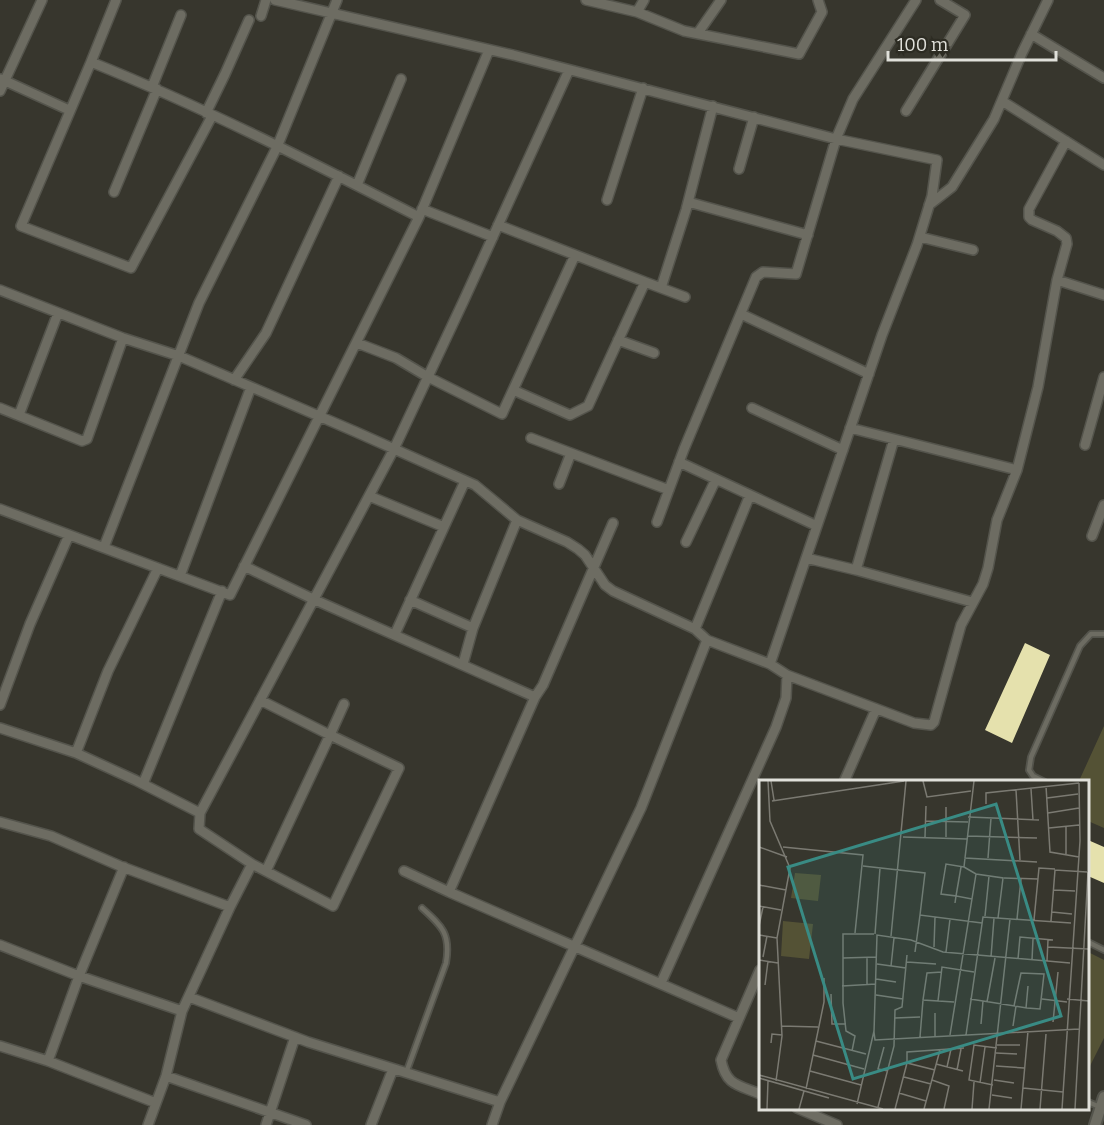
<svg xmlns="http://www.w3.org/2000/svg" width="1104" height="1125" font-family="Bitter,serif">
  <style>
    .green { fill: #545235 }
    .building { fill: #e5e1ad }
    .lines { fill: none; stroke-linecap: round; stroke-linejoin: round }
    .service-casing { stroke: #54544c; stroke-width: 8 }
    .minor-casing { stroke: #54544c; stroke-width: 12 }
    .tertiary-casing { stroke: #54544c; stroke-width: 14 }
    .service { stroke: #6d6c62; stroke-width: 4.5 }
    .minor { stroke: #6d6c62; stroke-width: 9 }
    .tertiary { stroke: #6d6c62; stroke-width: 10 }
    .inset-road { fill: none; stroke: #7b7a72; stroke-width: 1.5 }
    .view { fill: #398b84; fill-opacity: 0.15; stroke: #398b84; stroke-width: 3 }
    .inset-edge { fill: none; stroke: #e0e0da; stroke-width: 3 }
  </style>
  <rect width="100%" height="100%" fill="#37362d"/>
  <path class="green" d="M1104 726V828L1088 821V782L1079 781Z
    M1088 952 1104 960V1038L1088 1070Z"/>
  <path class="building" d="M1025 643 1050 655 1012 743 985 730Z
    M1088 840 1104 847V883L1088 876Z"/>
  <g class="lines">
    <g class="service-casing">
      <path id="service" d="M1045 782 1033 776 1029 770 1031 757 1080 646 1091 634H1104
        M1088 942 1104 950
        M406 1073 446 963C451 934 442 926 422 908
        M1088 1102 1100 1107"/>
    </g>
    <g class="minor-casing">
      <path id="minor" d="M586 0 637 12 684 31 799 54 822 12 818 0
        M637 12 644 0
        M261 16 266 0
        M698 33 721 0
        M1031 34 1104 78
        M91 62 116 0
        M1 79 69 110
        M152 87 181 15
        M0 91 42 0
        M1002 101 1104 165
        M906 111 965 15 940 0
        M206 113 225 74 249 20
        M212 116 131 268 21 226 91 62C203 107 311 162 419 217
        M739 169 754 117
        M357 185 401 79
        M114 192 157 89
        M607 200 643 88
        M688 202 808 235
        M929 205 952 187 994 119 1022 53 1048 0
        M422 209 493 237
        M498 225 645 282 588 406 570 415 513 390
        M920 237 973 250
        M1057 280 1104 295
        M645 282 661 288 686 210 713 106
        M661 288 685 297
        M0 290 123 338 179 356 356 432 475 485 517 520 567 542 578 549 585 555 605 585 613 591 695 629 707 640 770 664 882 335 917 245 932 196 937 160 836 139 513 55 275 0
        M741 314 869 374
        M618 340 654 353
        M357 343 396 358 428 377 502 414 575 255
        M234 380 266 333 339 176
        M0 408 82 441 87 439 123 338
        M752 408 843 450
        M19 415 58 313
        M850 428 1017 470
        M531 438 669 490
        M1085 445 1104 377
        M679 462 817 526
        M559 484 571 453
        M369 496 444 527
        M0 509 230 595 419 217 489 50
        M657 522 684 449 756 277 763 272 796 274 836 139 853 99 916 0
        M1092 536 1104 505
        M686 542 716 479
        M104 547 199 303 277 147 337 0
        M806 558 856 570 972 602
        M244 566 315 600 535 697 543 685 613 523
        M158 568 108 671 76 753 135 780 200 813 199 829 252 864 230 907
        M856 570 894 439
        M180 576 251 387
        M410 600 473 628
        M695 629 750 495
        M395 634 465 481
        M463 664 473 628 517 520
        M787 675 914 723 931 725 934 722 961 625 983 584 988 568 997 520 1017 470 1038 387 1057 280 1067 244 1066 238 1057 231 1032 220 1029 217V209L1066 141
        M535 697 449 892 739 1018
        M260 700 330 735 266 871
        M0 705 30 624 69 535
        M0 728 76 753
        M844 782 876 709
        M143 784 222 591
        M200 813 394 449 464 300 569 70
        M0 822 51 836 120 866 230 907 182 1011 166 1076 148 1125
        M252 864 333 906 399 768 330 735 344 704
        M404 871 449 892
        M0 945 79 976 182 1011
        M760 970 721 1060C726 1086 739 1085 760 1094
        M661 983 776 727 786 698 787 675 770 664
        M189 997 308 1042 500 1102
        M0 1046 48 1061 156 1103
        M48 1061 79 976 124 867
        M166 1076 306 1125
        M797 1108 837 1125
        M266 1125 295 1037
        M371 1125 393 1069
        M492 1125 500 1102 641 808 707 640"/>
    </g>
    <g class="tertiary-casing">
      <path id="tertiary" d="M1095 1125 1104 1097"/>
    </g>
    <use href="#service" class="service"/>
    <use href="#minor" class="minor"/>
    <use href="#tertiary" class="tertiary"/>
  </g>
  <g transform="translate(759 780)">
    <rect width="330" height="330" fill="#37362d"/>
    <path d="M36 93 62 95 59 121 32 118ZM24 141 54 144 50 179 22 176Z" fill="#545235"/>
    <path class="inset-road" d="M9 1 11 41 31 88 18 158 23 256 17 301M12 1 15 20M164 1 168 17 212 11M215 1 206 78 278 82M287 6 291 72 320 77M272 9 274 40M257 10 261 80M288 18 319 14M13 21 145 1M227 24V13L320 3M289 33 320 28M209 37 280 40M167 41 209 42M290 48 320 45M209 56 278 58M144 57 208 59M166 57 167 26M187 57V27M0 67 28 77M24 67 104 75 96 153M307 74V46M206 78 205 87 217 94 244 98 239 138M229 78 232 38M104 86 166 93 161 135M202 87 197 116 213 119M245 98 279 99M0 105 27 110M295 110 316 111M196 123 197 116 182 114 187 84 205 87M0 126 22 130M293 132 313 134M226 136 230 96M258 139 262 99M275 140 280 88 296 89M292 141 296 90 328 92M0 146 4 127M116 154 121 88M0 155 18 158M132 156 147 1M175 167 176 137M289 167 330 169M156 172 161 135 223 143M187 172 191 139M4 177 8 156M232 177 235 138M84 178 118 177M108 178V204M259 179 261 157 294 160M0 180 19 183M273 180 274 159M288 181 289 160M148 182 177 184M311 183 184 172 152 160 118 155 115 252 116 260 320 249M118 184 147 188M132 186 135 158M183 192 168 193 164 220 195 222M117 199 137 202M6 205 9 181M83 206 117 204M72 214 73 244H87M117 215 144 219M211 219 224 221 268 228 281 229 285 194 262 193 255 226M283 219 308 222M308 219 330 221M179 221 183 187 215 192M228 222 236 178M267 228 269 206M136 238 161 237M294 242 299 192M222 244 224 221M22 246 59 247M254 246 257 226M191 255 217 94M207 255 224 137 312 143M176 256V233M161 257 164 220M57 261 107 274M12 263 13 254 23 255M238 265H261M125 267 119 289 129 291M93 271 96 256 87 251 84 223V154H115M237 273 258 274M54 275 105 289M148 283V272L205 268M177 284 204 291M237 286 265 288M188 287 192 269M198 290 202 269M51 291 102 305M0 295 124 329M145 297 172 304M0 298 70 318M173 300 190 306 185 329M235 300 255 303M221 303 226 267M234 305 210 300 215 265 238 268M264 308 304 312M47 309 65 222V198M140 313 167 321M233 315 253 318M98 324 115 251M119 327 135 266 136 230 143 227 148 175M8 329 9 301M40 329 45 311M136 329 148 283 176 290M165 329 181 270M213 329 215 302M230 329 251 139M262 329 269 251M281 329 287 254M303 329 321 61 320 3M316 329 329 92"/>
    <path class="view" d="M237 24 302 236 94 299 29 87Z"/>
    <rect width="330" height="330" class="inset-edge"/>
  </g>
  <path d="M888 51v9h168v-9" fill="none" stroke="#e0e0da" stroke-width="3"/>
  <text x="897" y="51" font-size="18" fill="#e0e0da" stroke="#2d2c23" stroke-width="4.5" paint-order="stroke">100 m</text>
</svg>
